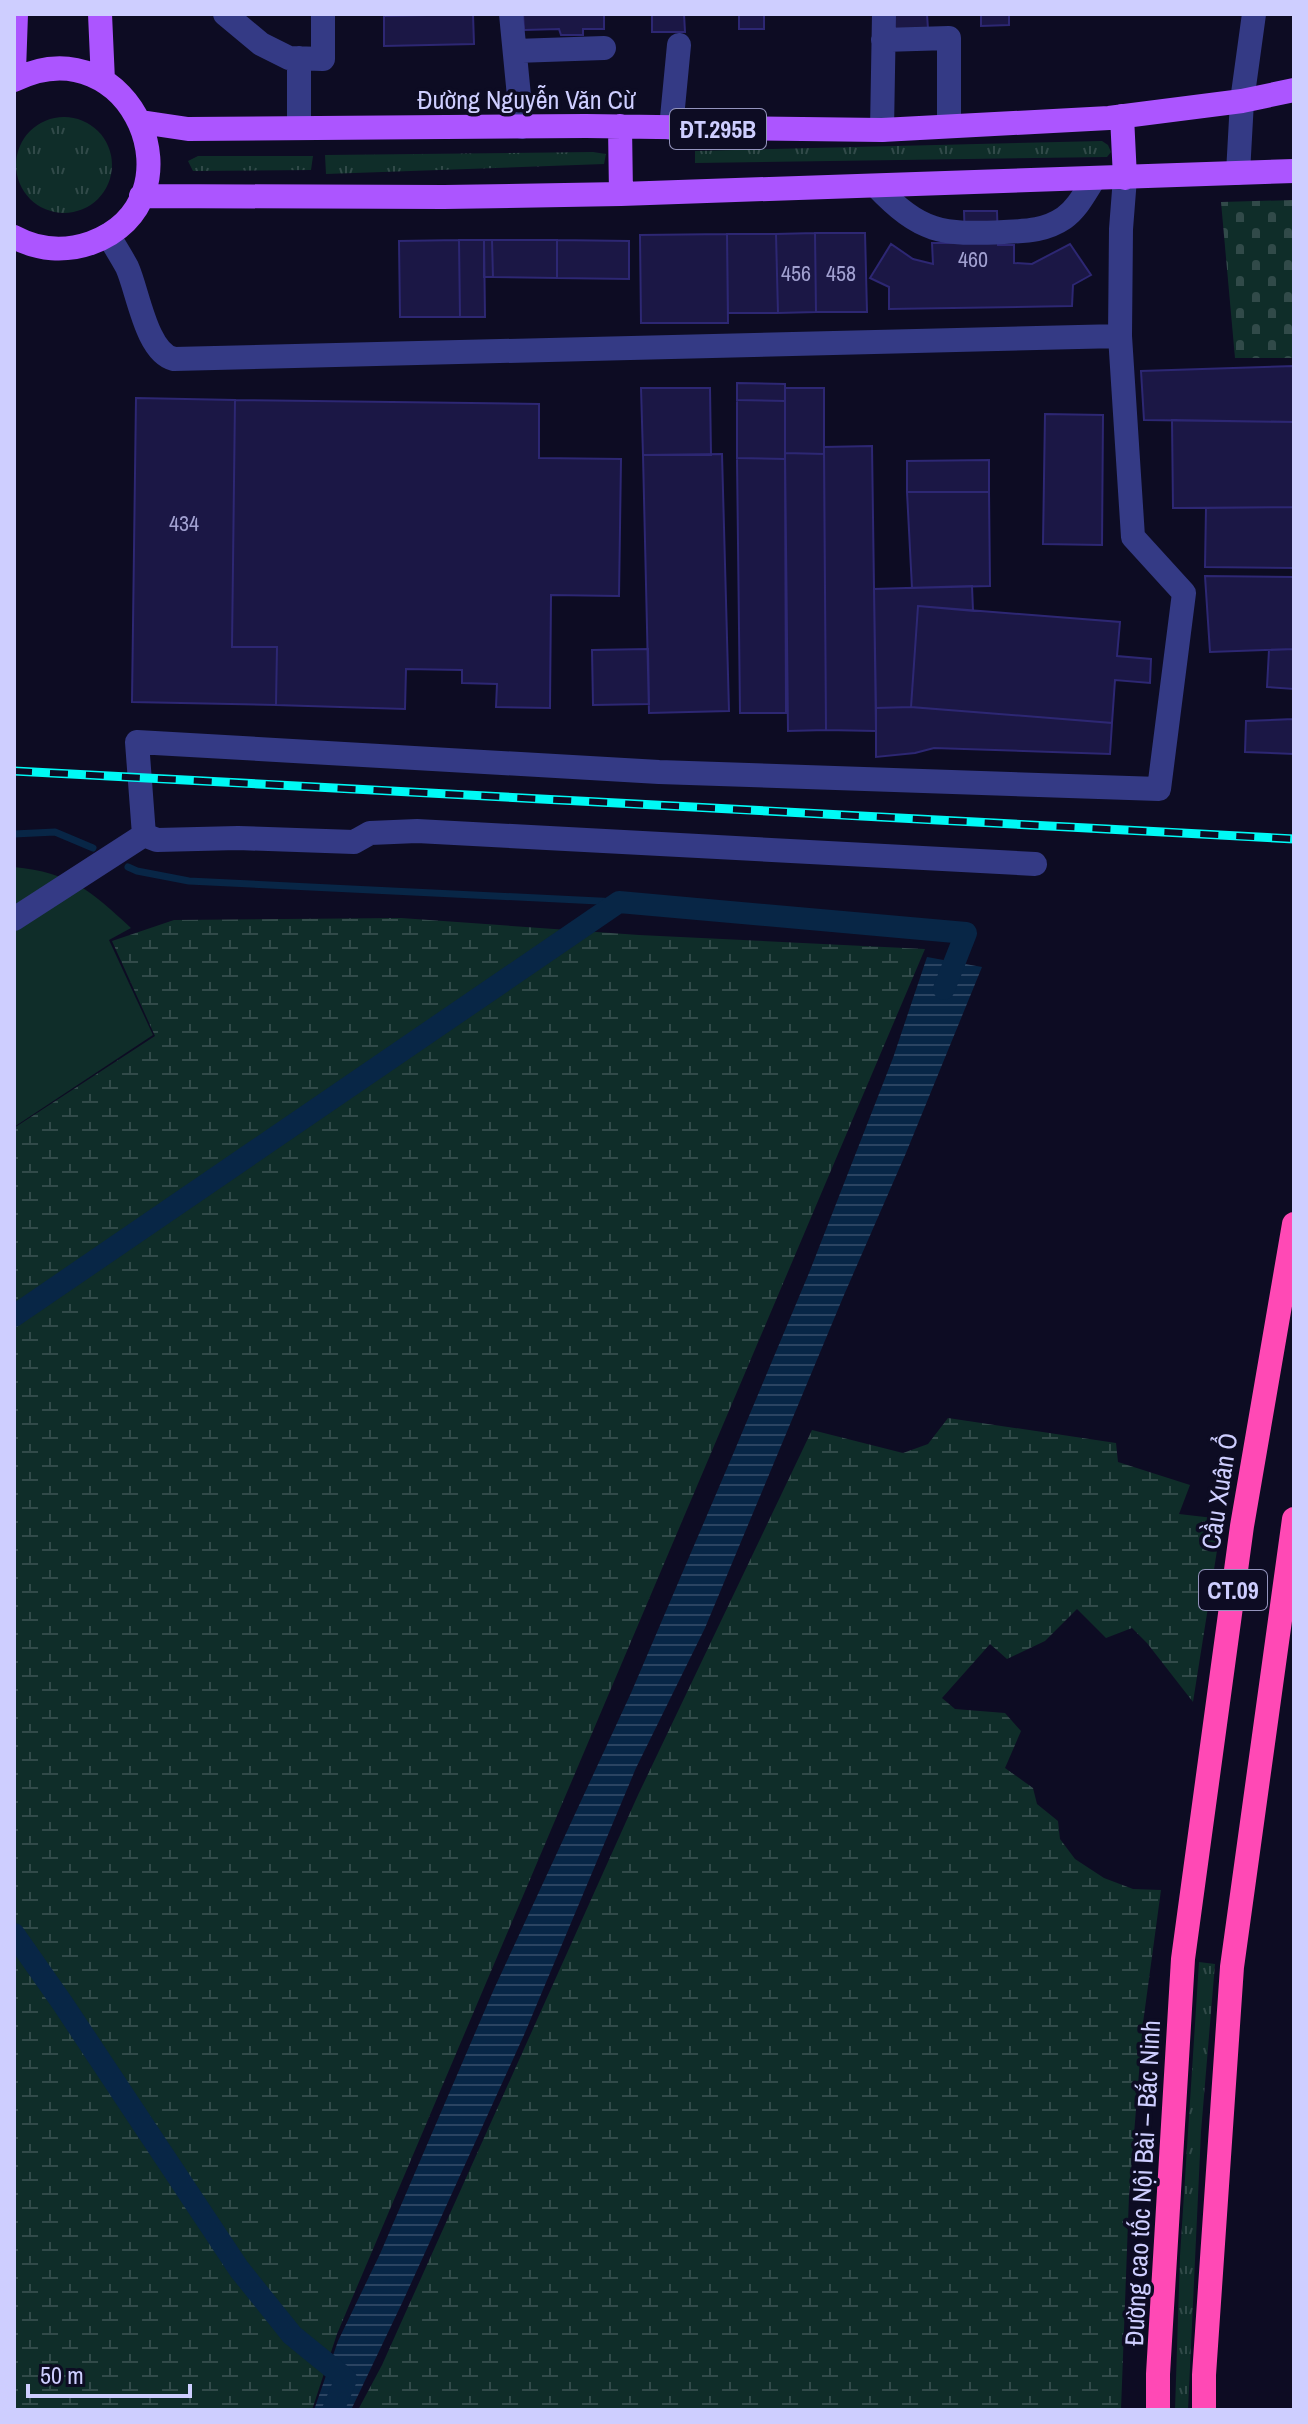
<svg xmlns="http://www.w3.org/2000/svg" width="1308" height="2424" font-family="'Archivo Narrow',sans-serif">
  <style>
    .grass { fill: url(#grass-tufts) }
    .wetland { fill: url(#wetland-marsh) }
    .cemetery { fill: url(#cemetery-stones) }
    .green { fill: #0f2d29 }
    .water { fill: url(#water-rules) }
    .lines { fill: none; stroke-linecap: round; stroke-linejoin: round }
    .stream { stroke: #082646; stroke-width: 7 }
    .canal { stroke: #082646; stroke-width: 22 }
    .building { fill: #1b1745; stroke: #2d2773; stroke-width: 2 }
    .minor { stroke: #343a85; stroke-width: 24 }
    .major { stroke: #ac55ff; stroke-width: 24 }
    .highway { stroke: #ff49b5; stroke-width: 24 }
    .rail-casing { stroke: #00f9f5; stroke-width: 9 }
    .rail { stroke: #0d0c23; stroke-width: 6; stroke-dasharray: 18; stroke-linecap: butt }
    .labels { text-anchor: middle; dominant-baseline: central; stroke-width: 7; stroke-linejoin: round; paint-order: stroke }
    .number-label { font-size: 22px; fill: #a1a0d0 }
    .shield { fill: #0d0c23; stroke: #9494bd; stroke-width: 2 }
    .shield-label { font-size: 24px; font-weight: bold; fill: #ceceff }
    .street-label { font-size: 26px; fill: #ceceff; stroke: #0d0c23 }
  </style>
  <defs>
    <pattern id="grass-tufts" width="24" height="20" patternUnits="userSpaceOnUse" patternTransform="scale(2)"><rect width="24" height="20" fill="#0f2d29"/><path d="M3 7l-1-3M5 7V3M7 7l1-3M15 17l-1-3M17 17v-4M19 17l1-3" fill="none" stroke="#314a49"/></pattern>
    <pattern id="wetland-marsh" width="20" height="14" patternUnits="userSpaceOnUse" patternTransform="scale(2)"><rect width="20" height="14" fill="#0f2d29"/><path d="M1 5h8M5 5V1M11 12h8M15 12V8" fill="none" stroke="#314a49"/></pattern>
    <pattern id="cemetery-stones" width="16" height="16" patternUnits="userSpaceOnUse" patternTransform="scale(2)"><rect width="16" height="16" fill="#0f2d29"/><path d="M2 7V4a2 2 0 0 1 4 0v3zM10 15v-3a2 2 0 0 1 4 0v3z" fill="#314a49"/></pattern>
    <pattern id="water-rules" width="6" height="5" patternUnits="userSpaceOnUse" patternTransform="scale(2)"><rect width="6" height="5" fill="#082646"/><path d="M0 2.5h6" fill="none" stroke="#2b4462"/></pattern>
  </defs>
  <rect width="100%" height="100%" fill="#0d0c23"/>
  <path class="grass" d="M16 165a48 48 0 1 1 96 0a48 48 0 1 1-96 0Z
    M1102 141 1108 145 1111 152 1107 157 695 163V151Z
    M593 152 606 154 604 164 326 174 325 155Z
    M198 156H313L311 170 193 171 188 161Z
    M1199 1962 1215 1964 1201 2132 1188 2410H1175L1180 2256Z"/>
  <path class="wetland" d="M401 918 639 935 925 949 337 2334 312 2410H14V1128L155 1036 112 941 174 920Z
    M948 1418 1116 1443 1118 1462 1190 1485 1179 1514 1222 1519 1193 1702 1147 1643 1132 1628 1106 1638 1077 1609 1045 1641 1007 1659 990 1644 942 1698 955 1709 1005 1713 1021 1731 1005 1768 1033 1788 1037 1804 1058 1821 1060 1839 1075 1859 1104 1878 1133 1889 1161 1890 1143 2023 1129 2196 1121 2410H358L382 2365 638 1795 812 1430 903 1453 928 1444Z"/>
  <path class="cemetery" d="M1294 200V358H1235L1221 202Z"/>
  <path class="green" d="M14 867C71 873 90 890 131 928L109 940 153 1035 14 1127Z"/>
  <path class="water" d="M927 957 982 967 906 1153 844 1295 705 1628 636 1768 524 2035 403 2301 351 2410H314L338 2341 380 2254 494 1989 631 1693 731 1459 809 1273 893 1058Z"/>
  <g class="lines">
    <path class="stream" d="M14 834 55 832 93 848
      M128 867 137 871 189 881 619 902"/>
    <path class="canal" d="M14 1316 619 902 966 933 944 989
      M14 1934 63 2004 239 2269 292 2335 346 2379 333 2410"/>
  </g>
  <path class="building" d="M473 14 474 44 384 46V16Z
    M523 14H604V29H583V35H561L559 29 524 30Z
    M652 14H684L685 32H652Z
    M739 14H764V29H739Z
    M894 14H927L928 29 894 30Z
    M981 14H1009V25L981 26Z
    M964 211H997L998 245H1014V263L1032 264 1070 244 1091 275 1073 285 1072 306 889 309V287L870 278 891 244 913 259 933 264 932 243H965Z
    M815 233H865L867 312H816Z
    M815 233 816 312 778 313 776 234Z
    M727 234 728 323H641L640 235Z
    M727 234H776L778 313H728Z
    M459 240H484L485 317H460Z
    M459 240 460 317H400L399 241Z
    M484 240H492L493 277H484Z
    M492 240H557V278L493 277Z
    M557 240 629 241V279L557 278Z
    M1294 366V422L1144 420 1141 371Z
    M737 383 785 384V401L737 400Z
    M641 388H710L711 455H643Z
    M785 388H824V454L785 453Z
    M136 398 235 400 232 647H277L276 705 132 702Z
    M235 400 539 404V458L621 459 619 596 551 595 550 708 496 707 497 684 462 683V670L406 669 405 709 276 705 277 647H232Z
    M737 400 785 401V459L737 458Z
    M1045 414 1103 415 1102 545 1043 544Z
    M1172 420 1294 422V507L1173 508Z
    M872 446 876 731 826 730 824 447Z
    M785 453 824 454 826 730 788 731Z
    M722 454 729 711 649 713 643 455Z
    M737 458 785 459 786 713H740Z
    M989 460V492H907V461Z
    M907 492H989L990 586 912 588Z
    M1294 507V568L1205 567 1206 508Z
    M1205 576 1294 577V649L1210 652Z
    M972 586 973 611 918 606 911 707 876 708 874 589Z
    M918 606 1120 622 1117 656 1151 659 1150 683 1115 680 1112 723 911 707Z
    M648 649 649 704 593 705 592 650Z
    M1294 649V689L1267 687 1269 650Z
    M1294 705V754L1245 752 1246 721 1293 719Z
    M911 707 1112 723 1110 754 934 748 915 753 876 757V708Z"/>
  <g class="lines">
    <path class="minor" d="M225 14 261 44 289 58 323 59V14
      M511 14 522 127
      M883 40 949 38V126
      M515 51 604 48
      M299 128V58
      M671 128 679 45
      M882 130 884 14
      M1238 173 1242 101 1254 14
      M876 186C921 233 941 235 1004 232 1025 231 1045 231 1064 218 1077 209 1085 193 1094 179
      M108 235C114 245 121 256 127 267 138 291 146 352 174 359L1120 336
      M144 835 157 840 238 838 354 842 370 833 417 831 1035 864
      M14 919 144 835 137 742 659 772 1159 789 1184 593 1133 537 1120 336 1121 229 1125 178"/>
    <path class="major" d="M100 14 103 81
      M14 71 16 14
      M14 80C132 22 206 201 91 243 65 252 38 250 14 237
      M1122 116 1125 178
      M141 122 188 129 586 126 882 130 1109 118 1242 101 1294 90
      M620 126 621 194
      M141 196 444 197 621 194 1294 171"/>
    <path class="highway" d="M1158 2410V2374L1183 1959 1242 1526 1294 1224
      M1204 2410V2375L1232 1967 1294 1519"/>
    <g class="rail-casing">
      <path id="rail" d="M14 771 1294 839"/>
    </g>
    <use href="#rail" class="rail"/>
  </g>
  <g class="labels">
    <g class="number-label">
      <text x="973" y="259">460</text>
      <text x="796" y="273">456</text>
      <text x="841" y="273">458</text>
      <text x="184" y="523">434</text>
    </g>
    <g class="shield">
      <rect x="670" y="109" width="96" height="40" rx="6"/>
      <rect x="1199" y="1570" width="68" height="40" rx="6"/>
    </g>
    <g class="shield-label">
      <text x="718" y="129">ĐT.295B</text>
      <text x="1233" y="1590">CT.09</text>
    </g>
    <g class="street-label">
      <text x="526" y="99">Đường Nguyễn Văn Cừ</text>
      <text transform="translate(1219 1491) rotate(-81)">Cầu Xuân Ổ</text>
      <text transform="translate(1142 2183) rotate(-87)">Đường cao tốc Nội Bài – Bắc Ninh</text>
    </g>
  </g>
  <rect width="1308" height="2424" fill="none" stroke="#ceceff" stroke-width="32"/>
  <path d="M28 2384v12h162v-12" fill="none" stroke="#ceceff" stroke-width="4"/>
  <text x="40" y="2384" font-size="24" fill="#ceceff" stroke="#0d0c23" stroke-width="6" paint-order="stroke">50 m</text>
</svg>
